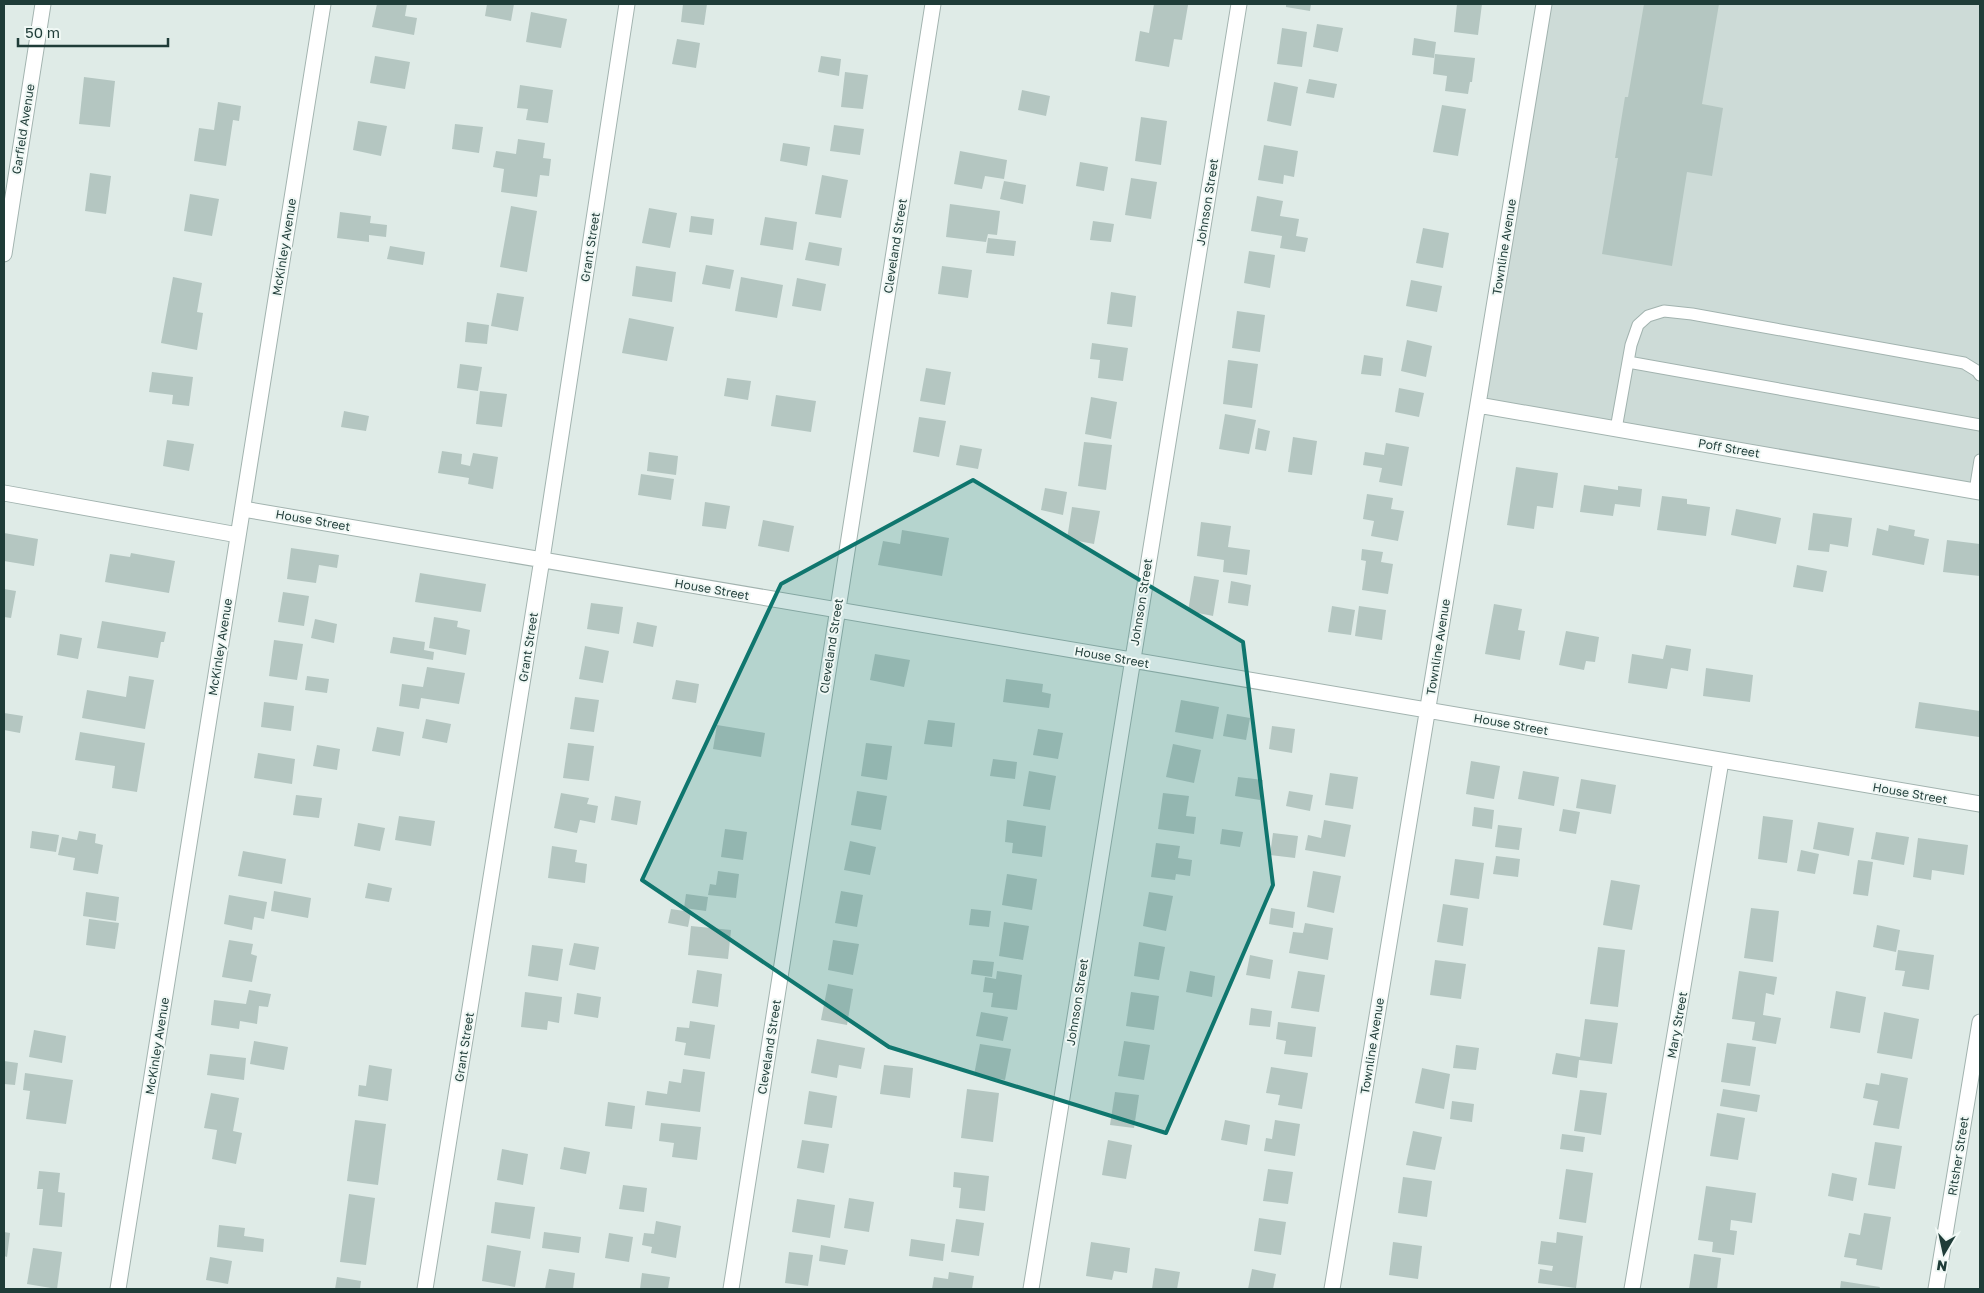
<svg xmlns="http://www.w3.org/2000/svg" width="1984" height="1293" font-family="'Golos Text',sans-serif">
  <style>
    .built { fill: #cddbd7 }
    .building { fill: #b4c6c1 }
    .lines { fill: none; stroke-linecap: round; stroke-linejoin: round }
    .service-casing { stroke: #a2b3af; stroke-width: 13 }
    .minor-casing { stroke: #a2b3af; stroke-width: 17 }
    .tertiary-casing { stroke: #a2b3af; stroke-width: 17 }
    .service { stroke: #fff; stroke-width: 11 }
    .minor { stroke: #fff; stroke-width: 15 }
    .tertiary { stroke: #fff; stroke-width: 15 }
    .marked { fill: #0f766e; fill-opacity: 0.2; stroke: #0f766e; stroke-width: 4; stroke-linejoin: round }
    .labels { text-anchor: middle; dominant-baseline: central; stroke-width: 4; stroke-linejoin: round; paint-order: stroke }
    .street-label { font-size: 12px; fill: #1f3c38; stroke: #f0f8f5 }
  </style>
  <rect width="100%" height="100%" fill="#dfebe7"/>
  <path class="built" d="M1542 4H1980V491L1478 405Z"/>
  <path class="building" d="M377 4H407L405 16 417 18 414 35 372 27Z
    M487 4H514L511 21 485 16Z
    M683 4H707L704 25 681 22Z
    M1154 4 1188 5 1182 40 1174 39 1169 67 1135 61 1140 31 1149 33Z
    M1286 4H1311L1310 11 1286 7Z
    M1457 4H1482L1478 35 1454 32Z
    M1644 4H1719L1702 104 1723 108 1712 176 1687 172 1672 266 1602 254 1618 158H1615L1625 97H1628Z
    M531 12 567 19 561 48 526 42Z
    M1317 24 1343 28 1338 52 1313 47Z
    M1282 28 1307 32 1302 67 1277 64Z
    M1414 38 1436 42 1434 58 1412 55Z
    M677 39 700 43 696 68 672 64Z
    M1435 54 1475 58 1472 82H1470L1468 94 1445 91 1447 76 1433 74Z
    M375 56 410 62 405 89 370 83Z
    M821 56 841 59 839 76 818 72Z
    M845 72 868 75 863 109 841 107Z
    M84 77 115 81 110 127 79 124Z
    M1309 79 1337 84 1334 98 1306 93Z
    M1274 82 1298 87 1291 126 1267 121Z
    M520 85 553 90 548 123 526 120 528 109 517 108Z
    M1022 90 1050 96 1046 116 1018 110Z
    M218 102 241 106 239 121 233 120 226 166 194 161 199 128 214 130Z
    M1442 105 1466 109 1458 156 1433 152Z
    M1141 117 1167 121 1161 165 1135 161Z
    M358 121 387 126 381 156 353 150Z
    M455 124 483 127 479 153 452 149Z
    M834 125 864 129 860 155 830 151Z
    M518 139 545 143 543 158 551 159 549 176 540 175 537 197 501 192 504 169 493 167 496 151 516 154Z
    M783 143 810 147 807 166 780 161Z
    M1264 145 1298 151 1294 177 1284 175 1283 184 1258 180Z
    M960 151 1007 160 1004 179 985 176 982 189 954 184Z
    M1080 162 1108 167 1104 191 1076 186Z
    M90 173 111 176 106 214 85 211Z
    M822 175 848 180 841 218 815 214Z
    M1131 178 1157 182 1151 219 1125 215Z
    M1004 181 1026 185 1023 204 1000 199Z
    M190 194 219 199 212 236 184 231Z
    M1257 196 1283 201 1280 216 1299 219 1296 236 1308 238 1305 252 1280 248 1282 236 1251 231Z
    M950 204 1000 211 997 235 988 234 986 242 946 237Z
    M511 206 537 211 527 272 500 267Z
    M649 208 677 213 670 248 642 243Z
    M340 212 371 216 370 223 387 225 386 237 369 235V242L337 238Z
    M691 216 714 219 712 235 689 232Z
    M765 217 797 222 793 250 760 245Z
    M1093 221 1114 224 1111 242 1090 240Z
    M1423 228 1449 233 1443 268 1416 263Z
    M988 238 1016 241 1014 256 986 253Z
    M809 242 842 248 839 266 805 260Z
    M390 246 425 252 423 265 387 259Z
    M1249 251 1275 255 1270 288 1244 283Z
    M706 265 734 270 730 289 702 284Z
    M636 266 676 272 672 302 632 296Z
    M942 266 972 270 968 298 938 294Z
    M173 277 202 283 197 312 203 313 197 350 161 343Z
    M741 277 783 285 777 318 735 311Z
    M797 278 826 284 821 311 792 306Z
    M1411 280 1442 286 1437 312 1406 306Z
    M1111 292 1136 296 1132 327 1107 324Z
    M497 293 524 297 518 331 491 326Z
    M1237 311 1265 315 1260 352 1232 348Z
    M629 318 674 327 667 361 622 353Z
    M467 322 489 325 487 344 465 342Z
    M1407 340 1432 346 1426 377 1401 371Z
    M1092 343 1128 348 1123 381 1098 378 1100 360 1090 359Z
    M1364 355 1383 358 1381 376 1361 374Z
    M1228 360 1258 364 1252 408 1223 404Z
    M460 364 482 367 478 391 457 388Z
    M926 368 951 372 945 405 920 401Z
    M152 372 193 377 189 406 172 404 173 395 149 392Z
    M727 378 751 381 748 400 724 396Z
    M1399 388 1424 393 1419 417 1395 412Z
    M480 391 507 394 502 427 476 424Z
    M776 395 816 401 811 432 771 426Z
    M1091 397 1117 402 1111 439 1085 434Z
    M344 411 369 416 366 431 341 427Z
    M1225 414 1256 420 1249 454 1219 449Z
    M919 417 946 421 939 457 913 452Z
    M1258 428 1270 431 1266 451 1255 449Z
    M1293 437 1317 441 1312 475 1288 472Z
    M167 440 194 444 189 471 163 466Z
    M1084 442 1112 445 1106 490 1078 486Z
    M1386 443 1409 447 1402 486 1379 482 1382 468 1363 465 1365 452 1384 455Z
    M960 445 982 449 978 469 956 465Z
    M442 451 462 454 461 464 470 466 473 453 498 457 493 489 468 484 469 478 438 473Z
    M649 452 678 456 676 475 647 471Z
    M1516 467 1558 473 1553 508 1537 506 1534 529 1507 525Z
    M641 474 674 479 671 500 638 495Z
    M1584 485 1618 490V486L1642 489 1640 507 1615 504 1613 516 1580 512Z
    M1045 488 1067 492 1063 515 1041 510Z
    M1367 494 1393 498 1391 509 1404 511 1398 541 1371 536 1374 521 1363 519Z
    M1662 496 1687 499V504L1710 507 1706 536 1657 530Z
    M705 502 730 506 726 529 702 526Z
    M1072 507 1100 511 1094 544 1067 539Z
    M1736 509 1781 518 1776 544 1731 535Z
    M1813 513 1852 518 1848 547 1830 544 1829 552 1808 550Z
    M763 520 794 526 789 552 758 546Z
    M1201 522 1231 526 1228 547 1250 550 1247 575 1223 572 1224 560 1197 556Z
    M1889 525 1915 530 1914 536 1929 539 1924 565 1872 555 1877 528 1888 531Z
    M902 530 949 538 942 576 878 565 883 541 900 544Z
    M4 533 38 539 34 566 4 561Z
    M1947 540 1980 544V576L1943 572Z
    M291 548 339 555 337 568 319 565 316 583 287 579Z
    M1362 549 1383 552 1381 562 1393 564 1388 594 1362 590 1366 561 1361 560Z
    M131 553 175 561 169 593 105 582 110 554 130 557Z
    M1797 565 1827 571 1823 592 1793 587Z
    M420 573 486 584 481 612 415 602Z
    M1194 576 1219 580 1213 616 1188 611Z
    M1231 581 1251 585 1248 606 1228 603Z
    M4 589 16 591 11 618 4 617Z
    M283 592 309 596 304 626 278 622Z
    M591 603 623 607 619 634 587 629Z
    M1494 604 1522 609 1518 630 1525 631 1520 660 1485 654Z
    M1332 606 1355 610 1351 635 1328 632Z
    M1359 606 1386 610 1382 640 1355 636Z
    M434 617 458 621 457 627 470 630 466 655 429 648Z
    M315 619 337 624 334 643 311 638Z
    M102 621 166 632 164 642H161L158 658 97 648Z
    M637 622 657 626 653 647 633 643Z
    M1566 631 1599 637 1595 662 1586 661 1584 670 1559 665Z
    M60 634 82 638 78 659 57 655Z
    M393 637 425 642 424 650 434 652 433 660 390 653Z
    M274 640 303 644 297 680 269 676Z
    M1666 645 1691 649 1688 671 1671 668 1667 689 1628 683 1632 654 1663 659Z
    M585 646 609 651 603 683 579 679Z
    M875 654 910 660 904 687 870 680Z
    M427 667 465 673 459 704 421 698 419 709 399 706 402 684 423 687Z
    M1706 668 1753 675 1750 702 1703 696Z
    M129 676 154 680 145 729 82 718 87 690 126 697Z
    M307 676 329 679 327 693 305 690Z
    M1006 679 1043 684 1042 692 1051 694 1049 708 1003 702Z
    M676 680 699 684 696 703 672 699Z
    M575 697 599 700 594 732 570 729Z
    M1181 700 1219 707 1213 739 1175 732Z
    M264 702 294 706 291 731 261 727Z
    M1919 702 1980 711 1979 737 1915 728Z
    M4 713 23 716 20 733 4 730Z
    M1227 714 1250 718 1246 740 1223 736Z
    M426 719 451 724 447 743 422 738Z
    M928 720 955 723 952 747 924 744Z
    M717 725 765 733 761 757 713 749Z
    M1272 726 1295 729 1292 753 1269 749Z
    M377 727 404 732 400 756 372 751Z
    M1038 729 1063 733 1058 759 1033 755Z
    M80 732 145 743 137 792 112 788 115 766 75 760Z
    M568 743 594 746 589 781 563 778Z
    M866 743 892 746 887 780 861 776Z
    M1173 744 1201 750 1194 783 1166 777Z
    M317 745 340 749 337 770 313 766Z
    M258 753 295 759 292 784 254 778Z
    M993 759 1017 762 1015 779 990 776Z
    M1471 761 1500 766 1494 799 1466 794Z
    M1029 771 1056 776 1050 810 1023 806Z
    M1523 771 1559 777 1554 806 1518 799Z
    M1330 773 1358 777 1353 809 1325 805Z
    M1238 777 1263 780 1260 800 1235 796Z
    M1581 779 1616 785 1611 814 1576 808Z
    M857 791 887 796 881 830 851 825Z
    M1289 791 1313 795 1310 811 1286 806Z
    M561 793 589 798 587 804 598 806 595 823 580 820 577 833 554 828Z
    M1163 793 1189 796 1186 816 1196 817 1194 834 1158 829Z
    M296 795 322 798 319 818 293 815Z
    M615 796 641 801 637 825 611 820Z
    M1474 807 1494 810 1492 829 1472 826Z
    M1563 809 1580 812 1576 834 1559 831Z
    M399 816 435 821 431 846 395 840Z
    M1763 816 1793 820 1787 863 1758 859Z
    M1007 820 1046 826 1042 857 1012 853 1013 843 1005 842Z
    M1324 820 1351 825 1345 857 1305 850 1308 835 1321 838Z
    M1818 822 1854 828 1849 856 1813 849Z
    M358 823 385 828 380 851 354 846Z
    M1498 825 1522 828 1519 850 1495 847Z
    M725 829 747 832 743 860 721 857Z
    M1222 829 1243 832 1240 847 1220 844Z
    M32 831 59 835 56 852 30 848Z
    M79 831 96 834 95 843 103 845 98 874 73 870 75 858 58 855 62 837 77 840Z
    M1876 832 1909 837 1904 865 1871 859Z
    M1273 833 1298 836 1295 858 1270 855Z
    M1918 838 1968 845 1964 875 1932 870 1931 880 1913 877Z
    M850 841 876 847 870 875 844 870Z
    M1156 843 1180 846 1178 858 1192 860 1190 876 1176 874 1175 880 1151 877Z
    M552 846 577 850 575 862 587 864 585 883 548 878Z
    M1801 850 1819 854 1815 874 1797 871Z
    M243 851 286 859 282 884 238 876Z
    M1496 856 1520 859 1518 877 1493 874Z
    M1455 859 1484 863 1479 899 1450 895Z
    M1858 860 1873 862 1868 896 1853 894Z
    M718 871 739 874 736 898 708 895 710 884 716 885Z
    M1313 871 1341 876 1334 913 1307 907Z
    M1007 874 1037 879 1032 910 1002 905Z
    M1611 880 1640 885 1632 930 1603 925Z
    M368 883 392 888 389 902 365 898Z
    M274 891 311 898 308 918 271 911Z
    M841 891 863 895 857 927 835 923Z
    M86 892 119 897 116 921 83 916Z
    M1149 892 1173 896 1166 931 1143 926Z
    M686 894 708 897 706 911 684 908Z
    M229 895 267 902 264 919 254 917 252 930 224 924Z
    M1443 904 1468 908 1463 946 1437 942Z
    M1271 908 1295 912 1293 928 1269 924Z
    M1751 908 1779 911 1773 962 1744 958Z
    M671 909 691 912 688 927 668 923Z
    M971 909 991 911 989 927 969 925Z
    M89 919 119 923 115 949 86 945Z
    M1004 922 1029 926 1023 960 999 956Z
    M1305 923 1333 928 1328 960 1289 953 1293 932 1303 933Z
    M1877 925 1900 930 1896 952 1873 947Z
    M691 926 731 930 728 959 688 955Z
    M229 940 253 944 251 954 257 956 252 982 222 977Z
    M833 940 859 944 853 975 828 970Z
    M1139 942 1165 947 1159 980 1134 976Z
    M574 943 599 947 595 970 569 965Z
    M532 945 563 949 558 981 528 976Z
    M1598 947 1625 950 1618 1007 1590 1004Z
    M1898 950 1934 955 1929 990 1902 986 1905 971 1895 970Z
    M1250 955 1273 960 1270 979 1246 975Z
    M973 960 994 962 992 977 971 974Z
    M1435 960 1466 964 1461 999 1430 995Z
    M697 970 722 974 718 1007 692 1003Z
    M997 971 1022 975 1017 1010 991 1007 993 993 983 992 985 977 996 979Z
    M1190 971 1215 976 1212 997 1186 992Z
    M1298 971 1325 975 1319 1012 1291 1008Z
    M1739 971 1777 977 1774 995 1766 993 1763 1015 1781 1018 1776 1044 1752 1040 1755 1022 1732 1019Z
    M828 984 853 989 847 1025 821 1020Z
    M249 990 271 994 268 1007 259 1006 257 1024 240 1021 239 1029 211 1025 214 1000 246 1004Z
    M1836 991 1866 997 1860 1033 1830 1028Z
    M525 992 562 997 559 1023 548 1021 547 1030 521 1027Z
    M1131 992 1159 996 1154 1030 1126 1026Z
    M577 993 601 997 598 1018 574 1014Z
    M1251 1008 1272 1011 1270 1027 1249 1025Z
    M981 1012 1008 1017 1003 1041 976 1036Z
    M1884 1012 1919 1019 1912 1059 1877 1053Z
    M1585 1019 1618 1023 1612 1064 1579 1060 1577 1078 1552 1074 1556 1053 1580 1057Z
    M690 1021 715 1025 710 1059 684 1055 686 1043 675 1041 677 1027 689 1028Z
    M1278 1022 1316 1027 1312 1057 1284 1054 1286 1041 1276 1039Z
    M34 1030 66 1036 62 1063 29 1057Z
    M817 1039 865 1048 861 1069 839 1065 837 1078 811 1073Z
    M254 1041 288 1047 284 1070 250 1064Z
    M1124 1041 1150 1045 1144 1080 1118 1076Z
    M1727 1043 1756 1047 1750 1086 1721 1082Z
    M980 1044 1011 1049 1005 1080 974 1075Z
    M1456 1045 1479 1048 1476 1070 1453 1068Z
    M210 1054 246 1058 244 1080 207 1075Z
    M4 1061 18 1063 15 1085 4 1084Z
    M369 1065 392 1069 388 1101 358 1096 359 1085 366 1086Z
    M884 1065 913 1068 910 1098 880 1094Z
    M1271 1067 1308 1073 1302 1109 1278 1105 1280 1095 1266 1093Z
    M1422 1068 1450 1074 1444 1109 1415 1103Z
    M683 1069 705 1072 700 1112 645 1105 647 1091 667 1094 669 1081 681 1083Z
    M25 1073 73 1080 66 1124 26 1119 30 1091 23 1090Z
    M1881 1073 1908 1078 1899 1129 1873 1125 1878 1101 1863 1098 1866 1083 1879 1085Z
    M967 1089 999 1093 993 1142 961 1138Z
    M1723 1089 1760 1095 1757 1112 1720 1106Z
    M1580 1090 1607 1093 1601 1135 1574 1131Z
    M809 1091 837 1096 832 1128 804 1124Z
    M1115 1092 1139 1095 1134 1128 1110 1125Z
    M211 1093 239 1098 233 1131 242 1133 236 1164 212 1159 217 1130 204 1128Z
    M1452 1101 1474 1104 1472 1122 1450 1119Z
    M608 1102 635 1106 632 1129 605 1126Z
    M1717 1113 1745 1118 1738 1160 1710 1156Z
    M355 1120 386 1124 378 1185 347 1181Z
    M1225 1120 1250 1125 1247 1145 1221 1140Z
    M1275 1120 1300 1124 1295 1156 1264 1151 1266 1138 1272 1139Z
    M661 1123 701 1127 697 1160 672 1157 674 1143 659 1141Z
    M1413 1131 1442 1137 1435 1170 1406 1165Z
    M1562 1134 1585 1137 1583 1152 1560 1149Z
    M802 1140 829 1144 824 1173 797 1168Z
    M1108 1140 1132 1145 1126 1179 1102 1175Z
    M1875 1142 1902 1146 1895 1189 1868 1185Z
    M564 1147 590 1152 586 1174 560 1169Z
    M502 1149 528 1154 523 1185 497 1180Z
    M1268 1169 1293 1172 1288 1204 1263 1201Z
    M1566 1169 1593 1173 1586 1223 1559 1219Z
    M39 1171 60 1173 58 1192 65 1193 62 1227 39 1225 43 1189H37Z
    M954 1172 989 1176 985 1211 959 1208 961 1188 953 1187Z
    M1832 1173 1857 1178 1853 1201 1828 1196Z
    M1403 1177 1432 1181 1427 1217 1398 1213Z
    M623 1185 647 1188 644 1212 619 1209Z
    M1706 1186 1756 1193 1752 1223 1731 1220 1730 1230 1737 1231 1734 1255 1712 1252 1713 1242 1698 1240Z
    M349 1194 375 1198 366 1265 340 1262Z
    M849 1198 874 1202 869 1232 844 1228Z
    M797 1199 835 1205 830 1238 792 1232Z
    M495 1202 535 1207 530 1239 491 1233Z
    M1864 1213 1891 1217 1882 1270 1856 1265 1857 1259 1844 1257 1849 1233 1860 1235Z
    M1259 1218 1286 1222 1281 1255 1254 1251Z
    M956 1219 984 1223 979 1256 951 1252Z
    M656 1221 681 1226 676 1258 651 1253 652 1247 642 1245 644 1233 654 1234Z
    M219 1225 245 1228 244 1236 264 1239 263 1252 217 1247Z
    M4 1232 10 1233 7 1257 4 1256Z
    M544 1232 581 1237 579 1253 542 1248Z
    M1557 1232 1583 1236 1576 1288 1538 1283 1540 1269 1552 1271 1553 1266 1538 1264 1541 1241 1556 1243Z
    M609 1233 633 1237 629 1262 605 1258Z
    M911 1239 945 1244 943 1261 909 1256Z
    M1091 1242 1130 1248 1127 1273 1114 1271 1112 1280 1086 1276Z
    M1393 1242 1422 1246 1418 1279 1389 1275Z
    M487 1245 521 1251 515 1287 482 1281Z
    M821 1245 848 1250 845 1265 819 1261Z
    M33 1248 62 1252 57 1289 27 1284Z
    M789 1252 813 1255 808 1286 785 1283Z
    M1694 1254 1721 1258 1717 1289H1689Z
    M210 1257 232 1261 228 1284 206 1280Z
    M1155 1268 1180 1272 1177 1289H1152Z
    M549 1269 575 1273 573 1289H545Z
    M1252 1269 1276 1274 1273 1289H1248Z
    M949 1272 974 1276 972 1289H932L934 1277 948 1279Z
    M642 1273 670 1277 668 1289H640Z
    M337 1277 361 1281 360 1289H335Z
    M1841 1281 1880 1287 1879 1289H1840Z"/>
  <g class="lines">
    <g class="service-casing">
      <path id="service" d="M1628 362 1980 425
        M1616 429 1631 345 1638 325 1648 316 1664 311 1692 314 1964 363 1977 371 1980 375
        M1975 491 1980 460"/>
    </g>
    <g class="minor-casing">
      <path id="minor" d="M4 254 43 4
        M1478 405 1980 492
        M243 509 1980 804
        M425 1289 542 559 627 4
        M731 1289 933 4
        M1031 1289 1239 4
        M1332 1289 1544 4
        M1632 1289 1721 761
        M1936 1289 1980 1022"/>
    </g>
    <g class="tertiary-casing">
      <path id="tertiary" d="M4 493 238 535
        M118 1289 323 4"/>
    </g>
    <use href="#service" class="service"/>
    <use href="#minor" class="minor"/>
    <use href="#tertiary" class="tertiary"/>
  </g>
  <path class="marked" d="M973 480 1243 642 1273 885 1166 1133 889 1047 642 880 781 584Z"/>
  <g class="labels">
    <g class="street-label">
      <text transform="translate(23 129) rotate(-81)">Garfield Avenue</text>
      <text transform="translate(1207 202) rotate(-81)">Johnson Street</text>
      <text transform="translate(895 246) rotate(-81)">Cleveland Street</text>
      <text transform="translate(284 247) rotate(-81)">McKinley Avenue</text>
      <text transform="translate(590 247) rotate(-81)">Grant Street</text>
      <text transform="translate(1504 247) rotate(-81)">Townline Avenue</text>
      <text transform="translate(1729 448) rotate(10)">Poff Street</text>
      <text transform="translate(313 520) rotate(10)">House Street</text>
      <text transform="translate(712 589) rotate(10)">House Street</text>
      <text transform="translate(1141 602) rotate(-81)">Johnson Street</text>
      <text transform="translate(831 646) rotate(-81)">Cleveland Street</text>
      <text transform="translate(220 647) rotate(-81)">McKinley Avenue</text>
      <text transform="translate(528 647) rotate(-81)">Grant Street</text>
      <text transform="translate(1438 647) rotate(-81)">Townline Avenue</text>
      <text transform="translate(1112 657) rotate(10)">House Street</text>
      <text transform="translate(1511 724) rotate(10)">House Street</text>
      <text transform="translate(1910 793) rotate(10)">House Street</text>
      <text transform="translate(1077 1002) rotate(-81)">Johnson Street</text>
      <text transform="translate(1677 1025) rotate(-80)">Mary Street</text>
      <text transform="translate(157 1046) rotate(-81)">McKinley Avenue</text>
      <text transform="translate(1372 1046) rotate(-81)">Townline Avenue</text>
      <text transform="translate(464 1047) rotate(-81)">Grant Street</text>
      <text transform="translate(769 1047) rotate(-81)">Cleveland Street</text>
      <text transform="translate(1958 1156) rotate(-81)">Ritsher Street</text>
    </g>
  </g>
  <rect width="1984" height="1293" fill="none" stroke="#1f3c38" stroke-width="10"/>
  <g transform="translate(1944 1253) rotate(189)" stroke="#f0f8f5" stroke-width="4" paint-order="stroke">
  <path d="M0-4L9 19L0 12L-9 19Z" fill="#1f3c38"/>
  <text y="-8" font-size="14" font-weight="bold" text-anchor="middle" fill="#1f3c38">N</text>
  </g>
  <path d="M18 38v8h150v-8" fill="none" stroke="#1f3c38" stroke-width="2.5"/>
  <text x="25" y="38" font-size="15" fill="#1f3c38" stroke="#f0f8f5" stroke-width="4" paint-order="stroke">50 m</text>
</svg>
